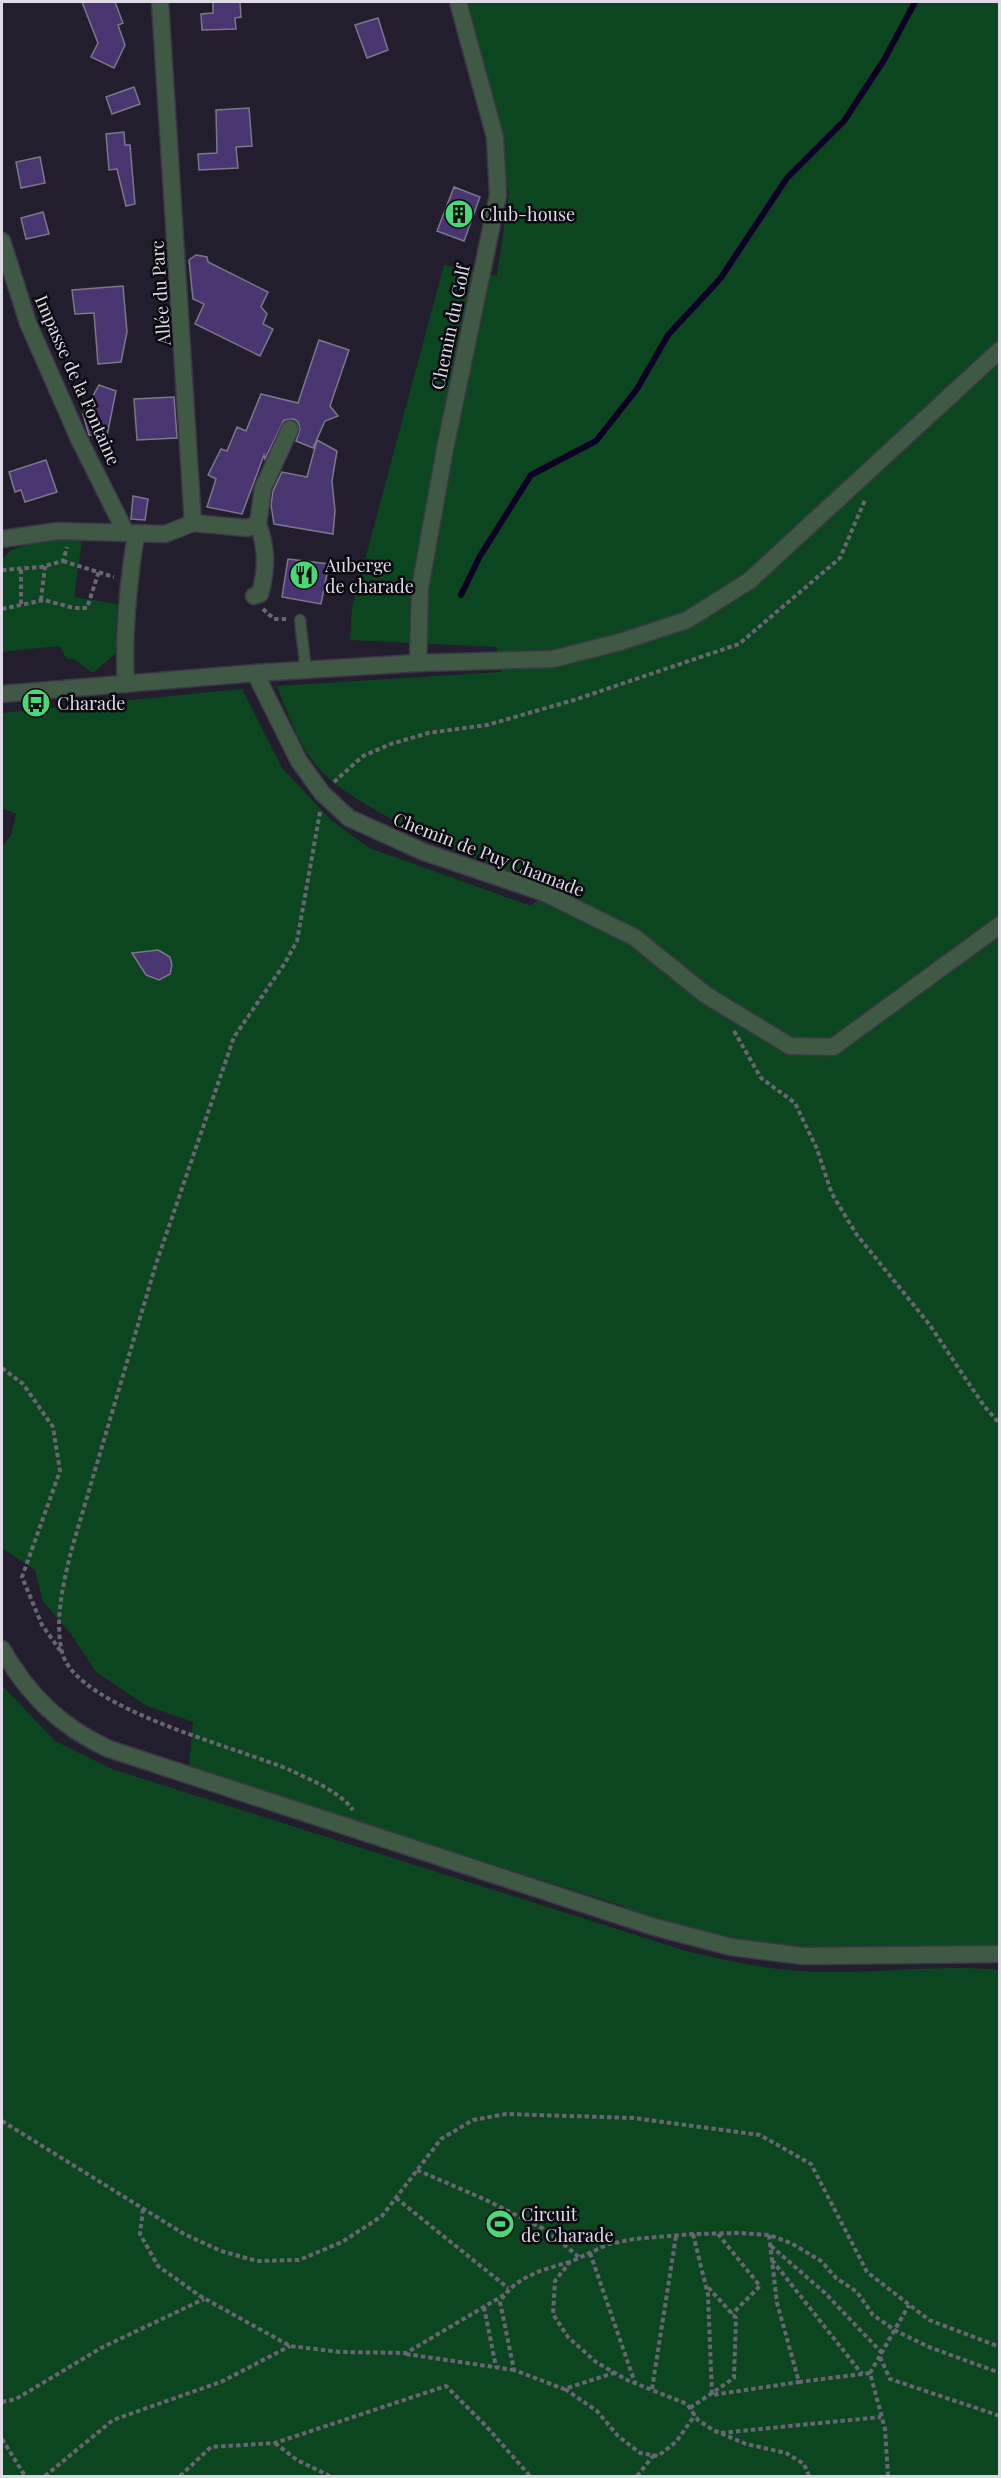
<svg xmlns="http://www.w3.org/2000/svg" width="1001" height="2478" font-family="'Playfair Display',serif">
  <style>
    .green { fill: #0c4621 }
    .lines { fill: none; stroke-linecap: round; stroke-linejoin: round }
    .stream { stroke: #0d0024; stroke-width: 6 }
    .building { fill: #493671; stroke: #7b778a; stroke-width: 1.5 }
    .service-casing { stroke: #3d3848; stroke-width: 13 }
    .minor-casing { stroke: #3d3848; stroke-width: 19 }
    .tertiary-casing { stroke: #3d3848; stroke-width: 19 }
    .path { stroke: #696573; stroke-width: 4; stroke-dasharray: 4.5 3; stroke-linecap: butt }
    .service { stroke: #3f5945; stroke-width: 10 }
    .minor { stroke: #3f5945; stroke-width: 16 }
    .tertiary { stroke: #3f5945; stroke-width: 16 }
    .labels { text-anchor: middle; dominant-baseline: central; stroke-width: 5; stroke-linejoin: round; paint-order: stroke }
    .poi-label { font-size: 18px; fill: #dedbe6; stroke: #0b0a11; text-anchor: start }
    .street-label { font-size: 18px; fill: #dedbe6; stroke: #0b0a11 }
  </style>
  <rect width="100%" height="100%" fill="#231e2e"/>
  <path class="green" d="M458 2H999V1955L855 1959 663 1930 623 1906 485 1862 370 1835 188 1776 193 1722 147 1706 96 1672 71 1634 43 1601 35 1570 2 1548V847L11 836 16 814 2 808V713L242 689 282 768 331 820 369 848 531 906 565 875C554 874 540 878 529 876 479 865 356 808 321 771 300 748 288 715 277 686L501 672 497 647 350 640 352 608 444 265 497 276 509 193Z
    M37 540 82 541 74 597 117 604 116 653 93 673 74 659H67L59 646 2 652V558L6 556 11 550Z
    M2 1685 55 1741 112 1769 686 1951C732 1962 778 1972 826 1972 884 1973 942 1964 999 1970V2476H2Z"/>
  <g class="lines">
    <path class="stream" d="M461 595 480 556 531 475 596 441 637 389 668 335 720 279 787 178 844 121 884 60 915 2"/>
  </g>
  <path class="building" d="M82 2H115L123 23 118 25 125 45 114 68 91 57 98 43Z
    M213 2H240L241 17 235 18 236 29 202 30 201 14 213 13Z
    M378 18 388 50 367 58 355 25Z
    M134 87 140 104 112 114 106 97Z
    M249 108 252 146 236 147 238 168 199 170 198 154 217 153 216 110Z
    M124 132 125 145H130L135 204 126 206 117 169 109 170 106 134Z
    M40 157 45 183 21 188 16 162Z
    M454 187 480 197 464 241 437 231Z
    M43 212 49 234 26 239 21 218Z
    M196 255 207 257 208 262 268 292 261 307 267 314 263 324 273 329 260 356 195 324 204 304 193 299 189 260Z
    M123 286 127 332 121 362 98 364 94 313 75 314 72 290Z
    M319 340 349 350 330 406 338 416 325 421 313 448 296 441 300 429 298 422 294 419 284 420 265 459 264 455 242 514 207 507 216 479 208 475 221 449 227 451 237 427 246 431 261 394 298 403Z
    M99 385 116 391 107 436 89 435 83 414Z
    M174 397 177 438 137 440 134 399Z
    M317 440 337 451 332 481 335 511 333 534 274 524 271 505 273 491 282 472 307 477Z
    M46 460 57 492 25 502 21 490 15 492 9 472Z
    M133 496 148 499 145 520 131 519Z
    M288 559 329 564 321 604 282 597Z
    M158 950 170 957 172 965 170 974 159 980 146 975 132 953Z"/>
  <g class="lines">
    <g class="service-casing">
      <path id="service" d="M300 620 306 671"/>
    </g>
    <g class="minor-casing">
      <path id="minor" d="M2 241 28 323 79 439 126 533
        M193 523 247 528 258 524 263 488 290 429
        M2 539 58 531 165 534 193 523 160 2
        M254 596 260 594C267 569 267 548 258 524
        M418 663 420 588 445 449 498 195 495 137 458 2
        M255 673 299 761 322 793 349 818 424 852 545 893 634 937 706 995 790 1046 833 1047 1000 925
        M126 684C123 633 128 584 136 534"/>
    </g>
    <g class="tertiary-casing">
      <path id="tertiary" d="M2 694 255 673 418 663 553 659 620 642 687 620 749 581 1000 350
        M2 1649C28 1695 61 1727 109 1749L651 1926 731 1947 803 1956 1000 1954"/>
    </g>
    <path class="path" d="M63 561 114 577
      M2 570 41 567 63 561 67 547
      M41 600 45 566
      M21 604V569
      M2 609 44 600 74 608H87L99 571
      M263 609 274 619H288
      M334 782 363 756 391 744 428 733 487 725 574 700 739 644 840 558 865 500
      M320 812 297 941 285 963 234 1037 156 1264 72 1548C64 1580 54 1619 62 1652 76 1709 241 1748 292 1771 311 1780 340 1792 353 1810
      M734 1031 761 1078 795 1103 817 1149 832 1194 857 1235 929 1324 984 1406 1000 1424
      M2 1368 23 1384 53 1427 60 1471 22 1577 42 1625 62 1653
      M2 2121 184 2234 221 2251 257 2261 299 2260 342 2242 382 2216 441 2139 473 2120 506 2114 634 2118 760 2135 811 2164 867 2272 929 2320 1000 2347
      M417 2170 484 2199 546 2230 580 2258
      M396 2198 508 2288
      M143 2209 140 2234 158 2266 200 2296 290 2346 340 2352 406 2353 504 2295
      M693 2234 708 2295 712 2395 799 2382
      M718 2234 760 2286 732 2314
      M769 2235 777 2303 799 2382 870 2373
      M771 2246 825 2293 882 2353
      M590 2253 635 2383
      M772 2260 862 2374
      M570 2262C544 2269 514 2277 500 2302L514 2370 564 2389 614 2373
      M484 2307 496 2367
      M406 2354 514 2370
      M880 2357 890 2379 1000 2416
      M565 2389 597 2411 618 2436 640 2453 658 2456 676 2442 695 2415
      M652 2389 676 2236
      M2 2402 16 2399 101 2348 204 2299
      M690 2408 734 2378 736 2318 706 2285
      M721 2433 881 2417
      M2 2439 25 2476
      M275 2443 297 2460 330 2476
      M45 2476 113 2420 223 2381 290 2346
      M180 2476 211 2447 275 2443 446 2386 486 2426 530 2476
      M637 2476 654 2455
      M809 2476 804 2464 786 2453 746 2444 713 2430 698 2420 687 2404 627 2380 596 2362 568 2337 553 2314 555 2281 570 2262 609 2244 634 2239 693 2234 740 2233 769 2235 791 2243 821 2261 836 2278 857 2292 873 2315 896 2331 929 2347 1000 2373
      M888 2476 885 2429 870 2373 909 2305"/>
    <use href="#service" class="service"/>
    <use href="#minor" class="minor"/>
    <use href="#tertiary" class="tertiary"/>
  </g>
  <defs>
    <g id="building-disc" transform="scale(1.5)"><circle r="9.5" fill="#4ad778" stroke="#0b0a11"/><path d="M-4-6H4V6H1V3H-1V6H-4ZM-2.5-4.3h1.7v1.8h-1.7ZM.8-4.3h1.7v1.8H.8ZM-2.5-1h1.7V.8h-1.7ZM.8-1h1.7V.8H.8Z" fill="#111"/></g>
    <g id="restaurant-disc" transform="scale(1.5)"><circle r="9.5" fill="#4ad778" stroke="#0b0a11"/><path d="M-5-6h1v4h1v-4h1v4h1v-4h1v5L-1.5 .5V6h-2V.5L-5-1ZM5-6V6H3V1.5H1.5Q1.5-4 5-6Z" fill="#111"/></g>
    <g id="bus-disc" transform="scale(1.5)"><circle r="9.5" fill="#4ad778" stroke="#0b0a11"/><path d="M-5-6H5V4H4V6H2V4H-2V6H-4V4H-5ZM-3.5-4V0h7V-4ZM-3.5 1.2v1.5H-2V1.2ZM2 1.2v1.5H3.5V1.2Z" fill="#111"/></g>
    <g id="stadium-disc" transform="scale(1.5)"><circle r="9.5" fill="#4ad778" stroke="#0b0a11"/><path d="M0-5a6.5 5 0 1 0 0 10a6.5 5 0 1 0 0-10ZM-3.5-1.8h7v3.6h-7Z" fill="#111"/></g>
  </defs>
  <g fill-rule="evenodd">
    <use href="#building-disc" x="459" y="214"/>
    <use href="#restaurant-disc" x="304" y="575"/>
    <use href="#bus-disc" x="36" y="703"/>
    <use href="#stadium-disc" x="500" y="2224"/>
  </g>
  <g class="labels">
    <g class="poi-label">
      <text x="480" y="214">Club-house</text>
      <text x="325" y="565">Auberge<tspan x="325" dy="21">de charade</tspan></text>
      <text x="57" y="703">Charade</text>
      <text x="521" y="2214">Circuit<tspan x="521" dy="21">de Charade</tspan></text>
    </g>
    <g class="street-label">
      <text transform="translate(160 293) rotate(-94)">Allée du Parc</text>
      <text transform="translate(450 327) rotate(-78)">Chemin du Golf</text>
      <text transform="translate(78 380) rotate(66)">Impasse de la Fontaine</text>
      <text transform="translate(489 854) rotate(21)">Chemin de Puy Chamade</text>
    </g>
  </g>
  <rect width="1001" height="2478" fill="none" stroke="#dedbe6" stroke-width="6"/>
</svg>
